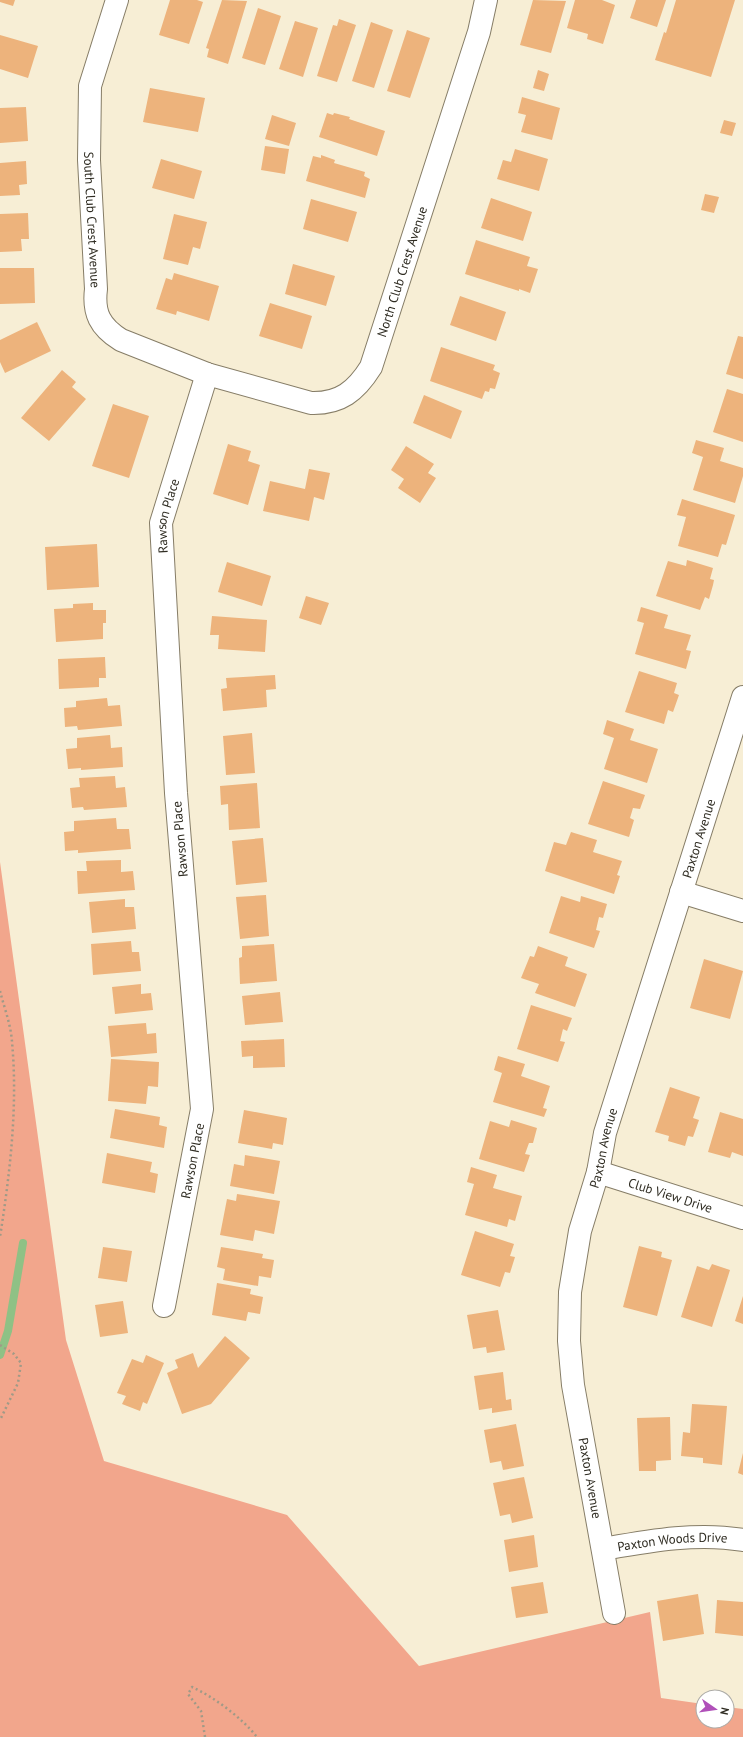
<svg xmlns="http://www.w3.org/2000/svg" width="743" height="1737" font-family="'PT Sans',sans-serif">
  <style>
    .green { fill: #f2a68c }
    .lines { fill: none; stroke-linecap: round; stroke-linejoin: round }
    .stream { stroke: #8fc185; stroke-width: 8 }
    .building { fill: #edb37c }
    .minor-casing { stroke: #867d67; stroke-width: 24 }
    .path { stroke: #a09a87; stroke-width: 2.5; stroke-dasharray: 2 3; stroke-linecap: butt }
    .minor { stroke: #fff; stroke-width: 22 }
    .labels { text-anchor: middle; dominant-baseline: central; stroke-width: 3.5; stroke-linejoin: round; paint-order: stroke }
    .street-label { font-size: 13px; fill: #2f2c22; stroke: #fff }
  </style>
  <rect width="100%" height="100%" fill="#f7eed5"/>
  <path class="green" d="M0 862 66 1340 104 1461 287 1515 419 1666 650 1612 661 1698 703 1704V1721H727V1707L743 1709V1737H0Z"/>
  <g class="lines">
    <path class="stream" d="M0 1355 8 1331 23 1243"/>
  </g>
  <path class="building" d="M0 0H15L13 6 0 2Z
    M170 0H197L203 2 189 44 159 35Z
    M222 0 247 1 228 64 207 57 209 49 206 48Z
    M533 0 566 1 551 53 520 45Z
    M575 0H602L615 5 603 44 587 39 588 34 567 28Z
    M636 0H666L657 27 630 18Z
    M676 0H735L711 77 655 60 664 32 666 33Z
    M258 8 281 16 265 65 242 58Z
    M339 19 356 25 337 82 317 76 333 25 337 26Z
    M295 21 318 28 303 77 279 69Z
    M371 22 393 30 374 88 352 81Z
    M407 30 430 38 410 98 387 91Z
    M0 35 38 46 28 78 0 69Z
    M538 70 549 74 544 91 533 88Z
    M150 88 205 98 198 132 143 122Z
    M522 97 560 108 552 140 521 132 526 115 518 113Z
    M26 107 28 141 0 143V108Z
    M327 113 333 115 334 113 350 117 349 119 385 131 377 156 319 137Z
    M272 115 296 123 289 146 265 139Z
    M724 120 736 123 732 136 720 133Z
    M265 146 289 149 285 174 261 170Z
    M515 149 548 159 539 191 497 179 503 160 511 162Z
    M321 155 335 160 334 163 365 172 364 176 370 179 365 198 306 181 313 156 321 158Z
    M161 159 202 171 194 199 152 188Z
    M26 161 27 184 19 185 20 195 0 196V163Z
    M705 194 719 197 714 213 701 210Z
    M491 198 532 212 523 241 481 228Z
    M311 199 357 212 348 242 303 229Z
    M28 213 29 239H21L22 251 0 252V214Z
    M174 214 207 222 200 249 193 247 188 265 163 259Z
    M476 240 530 257 527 266 538 269 530 293 519 289V291L465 274Z
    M293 264 335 276 326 306 285 294Z
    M0 268H34L35 303 0 304Z
    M174 273 219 286 209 321 177 311 176 315 156 309 166 278 172 280Z
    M460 296 506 312 496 341 450 325Z
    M270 303 312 316 302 349 259 336Z
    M37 322 51 351 5 373 0 362V340Z
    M738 336 743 337V379L726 374Z
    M441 347 495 365 493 370 500 373 495 389 490 388 489 392 485 391 482 399 430 381Z
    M62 370 76 382 72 387 86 399 49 441 21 418Z
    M727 389 743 394V442L713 432Z
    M424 395 462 411 451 439 413 423Z
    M113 404 149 416 129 478 92 466Z
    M696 440 724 448 720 461 743 468V476L735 503 693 490 703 457 692 453Z
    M228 444 251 451 248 461 260 465 248 505 213 494Z
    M406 446 434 464 428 473 436 478 420 503 398 488 404 479 391 470Z
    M309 469 330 473 324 500 314 497 309 521 263 511 270 481 305 489Z
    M682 499 735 515 726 545 722 544 718 557 678 546 686 517 677 515Z
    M97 544 99 587 47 590 45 547Z
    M687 560 713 568 710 579 714 580 713 585 709 599 705 597 700 610 656 596 668 561 686 566Z
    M227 562 271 576 262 606 218 592Z
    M306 596 329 603 321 625 299 618Z
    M93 603V610H106V623H103V639L56 642 54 609 73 608V604Z
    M641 607 668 615 664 628 691 635 686 650 691 651 686 669 635 654 644 623 637 621Z
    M212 616 267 620 265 652 218 649 219 635H210Z
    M105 657 106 678H99V687L59 689 58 659Z
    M639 671 677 683 674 693 679 695 673 712 668 710 664 724 625 712Z
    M275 675 276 689 266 690 267 707 223 711 221 689 227 688 226 678Z
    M107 698 108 706 120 705 122 726 78 730 77 726 65 727 64 708 76 707V701Z
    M607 720 634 729 630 740 658 749 647 783 604 769 614 738 603 734Z
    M252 733 255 773 226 775 223 736Z
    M110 735 111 748 122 747 123 767 81 770V768L68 769 66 749 77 748V738Z
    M115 776 116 788 125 787 127 807 84 810 83 807 72 808 70 788 80 787 79 778Z
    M603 781 645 795 640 809 633 808 630 818 634 820 629 837 588 824Z
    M257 783 260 828 229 830 228 804 221 805 220 786Z
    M116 818 117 829H129L131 849 78 853V850L65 851 64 832 74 831V821Z
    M571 832 597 840 593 852 622 861 617 875 620 876 614 894 545 871 554 842 566 845Z
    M263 838 267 882 236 885 232 841Z
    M121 860V872L133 871 135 890 78 894 77 871H87L86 861Z
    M266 895 269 936 240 939 236 897Z
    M561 896 580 902 581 896 607 904 603 918 599 917 596 930 600 931 594 948 549 933Z
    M125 899V907H134L136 929 92 933 89 902Z
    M131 941 132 952H139L141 971 93 975 91 944Z
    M274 944 277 981 240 984 239 958 242 957V946Z
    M538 946 568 957 565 966 587 974 575 1007 535 993 539 984 521 978 530 956 534 957Z
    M704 959 743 971 730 1019 690 1008Z
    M141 984V994L151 993 153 1010 115 1014 112 987Z
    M280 992 283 1022 245 1025 242 996Z
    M531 1005 572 1018 567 1031 563 1029 560 1041 565 1042 558 1062 517 1049Z
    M146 1023 147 1034 156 1033 157 1053 111 1057 108 1026Z
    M284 1039 285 1067 253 1068V1056L242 1057 241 1041Z
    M498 1056 525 1064 521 1076 550 1086 543 1108 547 1109 544 1117 493 1102 502 1073 494 1070Z
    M111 1059 159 1062 158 1087 148 1086 146 1104 108 1101Z
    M670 1087 700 1097 693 1118 699 1120 693 1137 688 1136 685 1146 668 1141 669 1136 655 1132Z
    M115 1109 160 1117 159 1125 167 1127 164 1148 110 1138Z
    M244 1110 287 1118 283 1145 273 1143 272 1149 238 1143Z
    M720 1112 743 1119V1156L732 1152 730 1158 708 1152Z
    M511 1120 537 1128 533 1143H529L525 1154 530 1155 524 1172 479 1159 490 1121 509 1127Z
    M107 1153 152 1162 150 1172 158 1174 155 1193 102 1183Z
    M245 1155 280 1161 274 1194 230 1186 234 1164 244 1166Z
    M471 1167 497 1175 493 1188 522 1196 515 1221 509 1219 507 1227 465 1215 474 1184 467 1182Z
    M237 1194 280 1201 274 1234 255 1230 253 1241 220 1235 227 1199 236 1201Z
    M475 1231 514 1244 510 1256 515 1257 510 1273 505 1272 500 1287 461 1275Z
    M639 1246 662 1252 661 1257 672 1260 657 1316 623 1307Z
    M103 1247 132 1251 127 1282 98 1278Z
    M221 1247 263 1254 262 1258 274 1260 271 1278 259 1276 258 1286 223 1280 225 1269 217 1267Z
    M712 1264 730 1270 712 1327 681 1317 697 1266 709 1270Z
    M217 1283 251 1289 250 1294 263 1297 260 1314 248 1312 246 1321 212 1315Z
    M743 1296V1324L735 1321Z
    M123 1301 128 1333 100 1337 95 1305Z
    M498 1310 505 1350 487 1353 486 1347 473 1349 467 1315Z
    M225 1336 250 1358 211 1404 182 1414 167 1373 178 1368 175 1360 193 1353 198 1368Z
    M146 1355 164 1363 147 1404 143 1402 140 1411 122 1404 126 1396 117 1393 132 1359 143 1363Z
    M503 1372 506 1400 511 1399 512 1410 492 1413V1408L479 1410 474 1376Z
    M692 1404 727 1406 722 1465 703 1463V1458L681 1456 683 1432 690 1433Z
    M670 1417 671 1460 656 1461V1471H639L637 1418Z
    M516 1424 524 1466 503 1470 501 1461 490 1463 484 1430Z
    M743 1453V1475L738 1473Z
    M524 1477 533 1518 512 1523 510 1514 500 1516 493 1483Z
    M534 1535 538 1567 509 1572 504 1540Z
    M543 1582 548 1613 516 1618 511 1587Z
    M698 1594 704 1634 663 1641 657 1601Z
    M717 1600 743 1602V1636L715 1633Z"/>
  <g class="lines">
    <g class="minor-casing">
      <g id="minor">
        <path id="s1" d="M117 0 90 86 89 160 96 289C93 313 100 327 121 340L207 374 311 403C340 404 356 391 371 367L479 32 486 0"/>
        <path d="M681 892 743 911"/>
        <path id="s2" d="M598 1172 743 1218"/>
        <path id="s3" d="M164 1306 202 1109 176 793 161 523 207 374"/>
        <path id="s4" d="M603 1549C649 1541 697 1532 743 1540"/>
        <path id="s5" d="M614 1613 573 1385 569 1341 570 1292 580 1231 598 1172 605 1133 743 697"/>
      </g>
    </g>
    <path class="path" d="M0 991C4 1007 11 1025 12 1042 18 1106 10 1173 0 1237
      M0 1345 14 1354 21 1363 18 1383 0 1420
      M205 1737 201 1711 188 1694 192 1687C214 1697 242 1718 257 1737"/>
    <use href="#minor" class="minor"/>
  </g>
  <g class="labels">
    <g class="street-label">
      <text stroke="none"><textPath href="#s1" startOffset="224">South Club Crest Avenue</textPath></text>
      <text stroke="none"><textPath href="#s1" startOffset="729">North Club Crest Avenue</textPath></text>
      <text stroke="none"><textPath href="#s3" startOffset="796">Rawson Place</textPath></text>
      <text stroke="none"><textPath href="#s5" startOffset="797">Paxton Avenue</textPath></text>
      <text transform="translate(180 839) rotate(-95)">Rawson Place</text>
      <text stroke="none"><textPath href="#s5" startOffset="473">Paxton Avenue</textPath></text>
      <text stroke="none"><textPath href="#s3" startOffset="148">Rawson Place</textPath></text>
      <text stroke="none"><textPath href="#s2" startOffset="76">Club View Drive</textPath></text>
      <text transform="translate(590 1478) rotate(80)">Paxton Avenue</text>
      <text stroke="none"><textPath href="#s4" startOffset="70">Paxton Woods Drive</textPath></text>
    </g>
  </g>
  <g transform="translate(715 1709) rotate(103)"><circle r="19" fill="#ffffff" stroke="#acaba7"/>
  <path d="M0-3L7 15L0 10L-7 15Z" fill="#b050b9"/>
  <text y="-6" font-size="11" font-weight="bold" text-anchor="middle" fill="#2f2c22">N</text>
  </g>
</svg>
